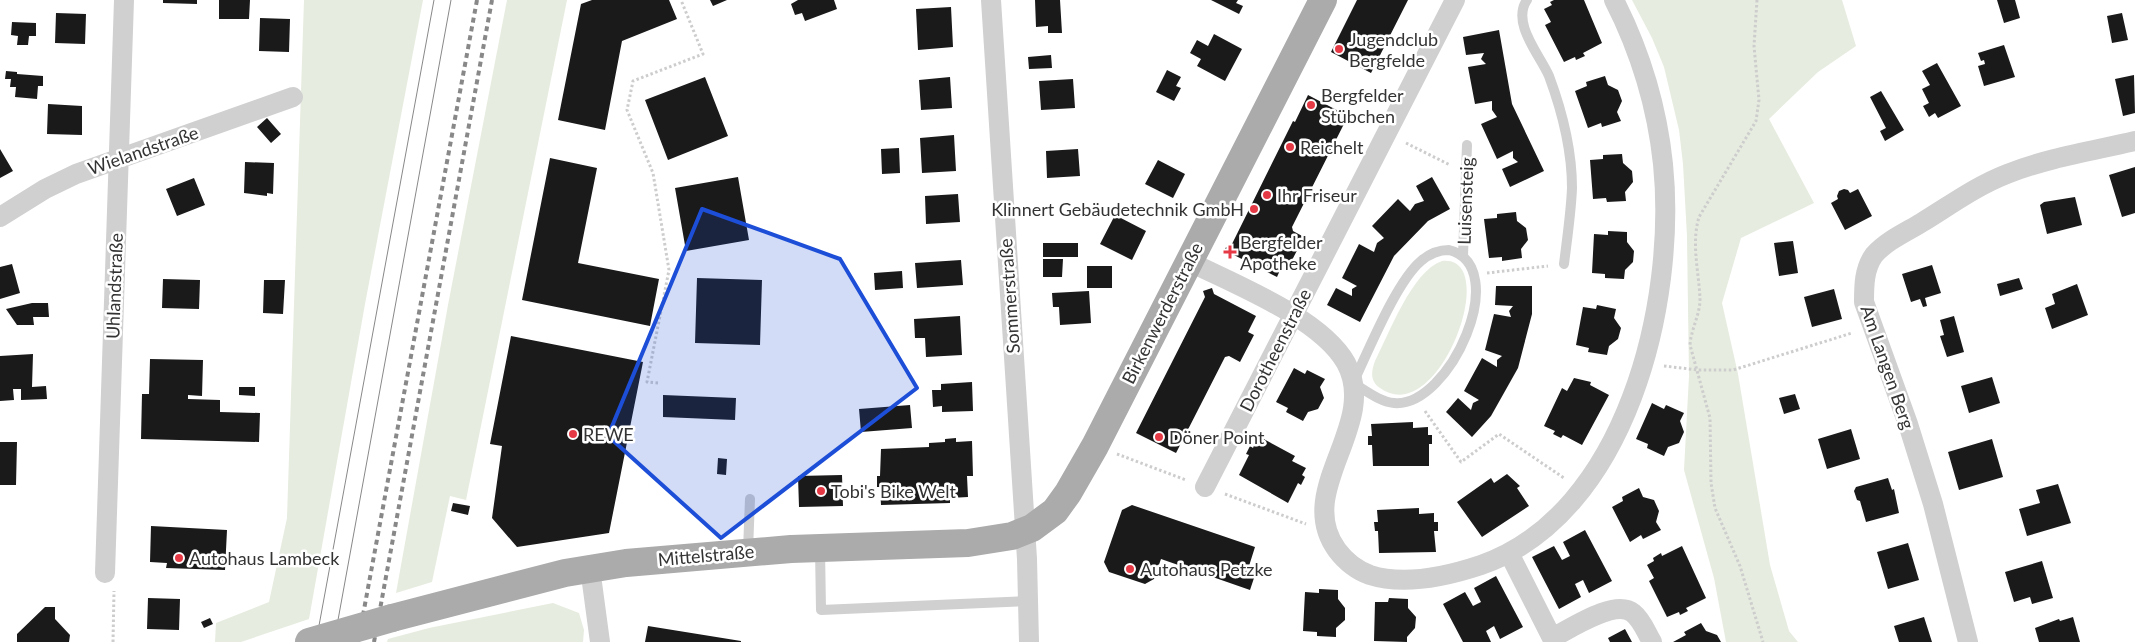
<svg xmlns="http://www.w3.org/2000/svg" width="2135" height="642" font-family="Lato,sans-serif">
  <style>
    .green { fill: #e6ecdf }
    .building { fill: #1a1a1a }
    .lines { fill: none; stroke-linecap: round; stroke-linejoin: round }
    .path { stroke: #cdcdcd; stroke-width: 3; stroke-dasharray: 2.5 2.5; stroke-linecap: butt }
    .service { stroke: #d0d0d0; stroke-width: 10 }
    .minor { stroke: #d0d0d0; stroke-width: 20 }
    .primary { stroke: #ababab; stroke-width: 28 }
    .tram { stroke: #888; stroke-width: 1 }
    .rail { stroke: #888; stroke-width: 4; stroke-dasharray: 5 4; stroke-linecap: butt }
    .primary-bridge { stroke: #ababab; stroke-width: 28 }
    .marked { fill: #1d4ed8; fill-opacity: 0.2; stroke: #1d4ed8; stroke-width: 4; stroke-linejoin: round }
    .poi-dot { fill: #e63946; stroke: #fff; stroke-width: 2 }
    .labels { text-anchor: middle; dominant-baseline: central; stroke-width: 5; stroke-linejoin: round; paint-order: stroke }
    .poi-label { font-size: 18px; fill: #333; stroke: #fff; text-anchor: start }
    .street-label { font-size: 18px; fill: #333; stroke: #fff }
  </style>
  <rect width="100%" height="100%" fill="#fff"/>
  <path class="green" d="M304 0H423L365 304 309 619 241 642H215L216 623 269 602 287 518Z
    M507 0H567L466 500 450 496 432 582 396 593 448 305Z
    M1632 0H1842L1856 46 1818 72 1769 119 1814 203 1741 238 1722 303 1738 374 1770 565 1789 631 1798 642H1726L1714 578 1684 470 1689 376 1687 236 1683 164 1679 130 1664 67 1652 38Z
    M1442 261C1503 254 1439 431 1380 388 1370 381 1371 372 1375 361 1389 334 1412 271 1442 261Z
    M553 603 579 613 584 630 583 642H387L388 639 429 628Z"/>
  <path class="building" d="M163 0H197V4L163 3Z
    M219 0H250L249 19H219Z
    M592 0H669L677 19 622 41 605 130 558 120 581 4Z
    M710 0H727L713 6Z
    M798 0H834L837 9 805 21 802 13 795 15 791 4Z
    M1035 0H1060L1062 33H1048V26L1036 27Z
    M1211 0H1238L1236 3 1243 6 1239 14Z
    M1357 0H1408L1371 73 1331 52Z
    M1554 0H1584L1602 43 1583 53 1585 56 1576 60 1575 57 1564 62 1545 25 1551 22 1544 9 1552 5 1550 2Z
    M1997 0H2015L2020 18 2004 23Z
    M951 7 953 47 918 50 916 9Z
    M56 13 86 14 85 44 55 43Z
    M2122 13 2128 40 2112 43 2107 16Z
    M260 18 290 19 289 52 259 51Z
    M12 22 36 23V36H29L28 45H17L18 36 11 35Z
    M1499 30 1512 104 1544 171 1510 187 1502 169 1518 162 1513 158V151L1497 159 1481 124 1497 117 1492 110V101L1475 104 1468 67 1486 64 1481 59 1484 53 1466 55 1463 37Z
    M1214 34 1242 49 1225 81 1197 66 1201 59 1190 53 1197 40 1208 46Z
    M2004 45 2015 77 1984 86 1978 66 1985 64 1984 60 1981 61 1978 53Z
    M1051 55 1052 68 1029 69 1028 57Z
    M1937 63 1961 106 1938 118 1935 113 1929 117 1923 106 1929 103 1922 89 1930 85 1922 71Z
    M1167 70 1181 77 1176 86 1181 88 1174 101 1156 92Z
    M6 71 17 72V74L43 76V86H38L37 99 15 97 16 87H10L11 79H5Z
    M2134 75 2135 113 2123 116 2115 79Z
    M1605 76 1608 85 1618 90 1622 101 1617 112 1621 121 1602 127 1601 123 1588 128 1575 91 1587 86 1586 82Z
    M705 77 728 136 668 160 645 100Z
    M950 77 952 108 921 110 919 80Z
    M1073 79 1075 108 1041 110 1039 81Z
    M1881 91 1904 130 1885 141 1880 131 1886 128 1870 97Z
    M1308 95 1348 116 1292 227 1293 231 1304 237 1290 264 1284 261 1277 277 1234 255 1228 257 1225 248 1231 246 1293 121 1295 122Z
    M48 104 82 106V135L47 134Z
    M267 118 281 134 271 143 257 127Z
    M954 135 956 171 922 173 920 138Z
    M899 148 900 173 882 174 881 149Z
    M0 149 13 171 0 178Z
    M1078 149 1080 176 1047 178 1046 151Z
    M1622 154 1623 163 1632 171 1633 182 1625 192 1626 201 1607 202 1606 198 1593 199 1590 160 1603 159V155Z
    M550 158 597 168 578 263 659 279 650 326 522 300Z
    M1158 160 1185 174 1173 198 1145 184Z
    M245 162 274 163 273 194 267 193V196L244 193Z
    M2135 167V213L2122 217 2109 175Z
    M738 177 749 240 686 251 675 188Z
    M1432 177 1450 209 1428 221 1394 256 1360 322 1327 305 1336 288 1352 296V289L1357 286 1342 278 1359 244 1374 252 1377 243 1384 238 1372 226 1398 199 1410 211 1415 204 1424 201 1416 186Z
    M194 178 205 205 177 216 166 189Z
    M1844 189 1848 190 1850 193 1858 189 1872 216 1845 230 1831 203 1838 199 1837 196 1839 191Z
    M958 194 960 222 926 224 925 196Z
    M2075 197 2082 225 2047 234 2040 205 2044 202Z
    M1516 212 1517 221 1526 228 1528 240 1521 249 1522 258 1502 261V257L1489 258 1484 219 1497 218V214Z
    M1115 215 1146 231 1132 260 1100 244Z
    M1608 231 1627 232V242L1634 251 1633 262 1625 270 1624 279 1605 278V274L1592 273 1594 234 1608 235Z
    M1793 241 1798 273 1779 276 1774 243Z
    M1043 243H1078V257H1043Z
    M1043 259H1063L1062 277H1043Z
    M961 260 963 285 917 288 915 263Z
    M12 264 20 293 0 299V267Z
    M1932 265 1941 293 1925 298 1927 306 1923 307 1920 299 1911 302 1902 274Z
    M1087 266H1112V288H1087Z
    M902 271 903 288 875 290 874 273Z
    M697 278 762 280 760 345 695 343Z
    M2019 278 2023 289 2000 296 1997 284Z
    M163 279 200 280 199 309 162 308Z
    M264 280H285L283 314 263 313Z
    M2077 284 2088 315 2052 329 2045 308 2055 304 2052 294Z
    M1496 286H1532V314L1518 368 1491 416 1472 437 1446 412 1458 398 1471 410 1473 403 1479 400 1464 391 1482 358 1497 367V360L1502 356 1485 350 1494 314 1511 317 1509 311 1513 306 1495 305Z
    M1212 288 1214 294 1256 316 1248 332 1254 335 1240 362 1229 356 1225 357 1176 453 1136 433 1205 297 1203 291Z
    M1834 289 1842 319 1812 327 1804 297Z
    M1089 291 1091 323 1060 325 1059 307H1053L1052 293Z
    M32 303H48L49 317H33L34 325H17L6 309Z
    M1597 305 1616 309 1614 318 1621 328 1618 339 1609 346 1607 355 1588 352 1589 348 1576 345 1583 307 1596 309Z
    M960 316 962 355 926 357 925 338H915L914 319Z
    M1954 316 1964 352 1947 357 1940 336 1944 335 1940 320Z
    M511 336 643 362 609 533 517 547 492 518 502 446 490 444Z
    M33 354 32 387 46 386 47 399 21 400V389H13L14 400 0 401V356Z
    M150 359 203 360 202 396 188 395V399L220 400V412L260 413 259 442 141 439 142 394H149Z
    M1294 368 1305 374 1307 370 1325 379 1320 387 1324 398 1318 409 1308 412 1303 421 1286 412 1288 408 1276 402Z
    M1992 377 2000 403 1969 413 1961 386Z
    M1574 378 1591 382 1590 385 1609 395 1582 445 1563 435 1561 438 1553 434 1555 431 1544 426 1562 388 1567 391Z
    M972 382 973 411 942 412V406L933 407 932 390H941V384Z
    M239 387H255V396L239 395Z
    M1795 394 1800 409 1784 414 1779 398Z
    M663 395 736 398 735 420 663 417Z
    M1652 403 1664 409 1666 405 1684 413 1680 421 1684 432 1679 443 1668 447 1664 456 1647 448 1648 444 1636 439Z
    M910 405 912 428 861 432 859 409Z
    M1413 422V428L1428 427V435H1432V444H1429V466H1373L1372 445H1368V436H1372L1371 424Z
    M1851 429 1860 459 1827 469 1818 439Z
    M1258 436 1295 456 1292 461 1306 468 1302 475 1305 477 1301 485 1298 483 1288 503 1239 475 1249 455 1246 454 1250 446 1253 448Z
    M956 438V442L972 441 973 476H967L968 497 950 498V503L881 505 880 487H877V476H880L881 449 929 447V443L945 442V439Z
    M1992 439 2003 477 1959 490 1948 452Z
    M0 442H17L16 485H0Z
    M718 458 727 459 726 475 717 474Z
    M1507 474 1520 486 1517 488 1529 506 1482 537 1457 502 1491 478 1494 483Z
    M842 475 843 506 799 507 798 476Z
    M1888 478 1892 490 1894 489 1899 513 1866 522 1860 501 1857 500 1854 491 1856 487Z
    M2058 484 2071 523 2027 536 2019 509 2040 503 2036 490Z
    M1639 488 1643 497 1654 500 1659 511 1656 522 1661 530 1643 539 1641 535 1630 542 1612 507 1623 501 1622 497Z
    M453 503 470 506 468 515 451 511Z
    M1132 505 1255 547 1249 566 1257 569 1250 590 1161 559 1154 579 1145 584 1109 572 1104 562 1122 510Z
    M1419 508V514L1434 513V522H1438V531H1434L1436 552 1379 553 1378 531H1375L1374 522H1378L1377 510Z
    M151 526 227 530 225 570 166 568 167 563 150 562Z
    M1585 530 1612 581 1589 593 1583 580 1575 584 1581 597 1559 609 1532 557 1554 546 1562 560 1570 556 1563 542Z
    M1908 543 1919 580 1888 589 1877 552Z
    M1682 546 1706 598 1686 608 1688 611 1680 615 1679 612 1667 617 1649 581 1654 578 1647 565 1654 561 1653 558 1661 553 1662 556Z
    M2042 561 2053 598 2032 604 2030 597 2014 602 2005 572Z
    M1496 576 1523 627 1500 639 1494 626 1486 631 1491 642H1463L1443 604 1465 592 1473 606 1481 602 1474 588Z
    M1319 589 1338 590V599L1345 608V620L1336 628V637L1317 636V632L1303 631 1305 592 1319 593Z
    M148 598 180 599 179 630 147 629Z
    M1389 598 1408 599V608L1416 617 1415 628 1407 637V642L1374 641 1375 602H1388Z
    M45 607H55V619L70 635 69 642H17V634Z
    M1924 617 1932 642H1899L1894 626Z
    M2073 617 2080 642H2039L2035 628 2059 619 2060 621Z
    M210 618 213 624 204 628 201 622Z
    M1701 623 1706 631 1717 635 1721 642H1673L1686 635 1684 632Z
    M648 626 741 641V642H645Z
    M1625 629 1632 642H1610L1608 638Z"/>
  <g class="lines">
    <path class="path" d="M1757 0 1754 46 1759 100 1756 121 1699 217C1691 244 1699 272 1700 299 1700 315 1691 329 1690 345L1710 418 1711 483 1715 508 1740 566 1763 642
      M1406 143 1450 165
      M1487 273 1548 266
      M1664 366 1698 370H1733L1852 333
      M658 383 647 382 669 270 653 173 627 110 633 81 703 54 681 0
      M1425 411 1461 462 1499 434 1564 478
      M1117 454 1186 480
      M1225 494 1306 524
      M113 642 114 591"/>
    <path class="service" d="M1527 0C1511 23 1540 55 1549 76 1562 111 1572 150 1572 188 1571 213 1567 239 1564 264
      M1449 250C1513 266 1450 408 1394 403 1380 402 1365 390 1353 383 1368 352 1396 282 1421 261 1429 254 1439 250 1449 250Z
      M1463 256 1467 145
      M820 549 821 610 1029 601
      M748 550 750 499"/>
    <path class="minor" d="M991 0 1027 559 1029 642
      M0 217 45 189 76 174 293 97
      M1188 261C1234 284 1321 318 1346 363 1380 425 1293 490 1337 550 1346 562 1356 570 1370 575 1404 586 1448 576 1481 565 1627 514 1677 302 1663 164 1657 107 1640 51 1614 0
      M1205 487 1455 0
      M1509 553 1552 638C1570 629 1615 598 1633 613 1642 620 1646 632 1652 642
      M590 568 600 642
      M105 573 124 0
      M1968 642 1933 504 1908 424 1864 302C1864 286 1864 269 1874 255 1886 241 1906 232 1921 223 1949 206 1976 186 2007 174 2047 158 2092 151 2135 141"/>
    <path class="primary" d="M392 618 565 573 626 563 791 549 968 543 1012 536 1032 528 1055 511 1068 493 1095 446 1323 0"/>
    <path class="tram" d="M316 642 434 0
      M334 642 451 0"/>
    <path class="rail" d="M358 642 477 0
      M374 642 492 0"/>
    <path class="primary-bridge" d="M309 642 392 618"/>
  </g>
  <path class="marked" d="M702 209 840 259 917 388 721 538 608 436Z"/>
  <g class="poi-dot">
    <circle cx="1339" cy="49" r="5"/>
    <circle cx="1311" cy="105" r="5"/>
    <circle cx="1290" cy="147" r="5"/>
    <circle cx="1267" cy="195" r="5"/>
    <circle cx="1254" cy="209" r="5"/>
    <path d="M1227.5 244.5h5v5h5v5h-5v5h-5v-5h-5v-5h5z"/>
    <circle cx="573" cy="434" r="5"/>
    <circle cx="1159" cy="437" r="5"/>
    <circle cx="821" cy="491" r="5"/>
    <circle cx="179" cy="558" r="5"/>
    <circle cx="1130" cy="569" r="5"/>
  </g>
  <g class="labels">
    <g class="poi-label">
      <text x="1349" y="39">Jugendclub<tspan x="1349" dy="21">Bergfelde</tspan></text>
      <text x="1321" y="95">Bergfelder<tspan x="1321" dy="21">Stübchen</tspan></text>
      <text x="1300" y="147">Reichelt</text>
      <text x="1277" y="195">Ihr Friseur</text>
      <text x="1244" y="209" text-anchor="end">Klinnert Gebäudetechnik GmbH</text>
      <text x="1240" y="242">Bergfelder<tspan x="1240" dy="21">Apotheke</tspan></text>
      <text x="583" y="434">REWE</text>
      <text x="1169" y="437">Döner Point</text>
      <text x="831" y="491">Tobi's Bike Welt</text>
      <text x="189" y="558">Autohaus Lambeck</text>
      <text x="1140" y="569">Autohaus Petzke</text>
    </g>
    <g class="street-label">
      <text transform="translate(143 150) rotate(-19)">Wielandstraße</text>
      <text transform="translate(1465 201) rotate(-88)">Luisensteig</text>
      <text transform="translate(114 286) rotate(-88)">Uhlandstraße</text>
      <text transform="translate(1009 296) rotate(-94)">Sommerstraße</text>
      <text transform="translate(1162 313) rotate(-63)">Birkenwerderstraße</text>
      <text transform="translate(1275 350) rotate(-63)">Dorotheenstraße</text>
      <text transform="translate(1888 367) rotate(71)">Am Langen Berg</text>
      <text transform="translate(706 555) rotate(-5)">Mittelstraße</text>
    </g>
  </g>
</svg>
